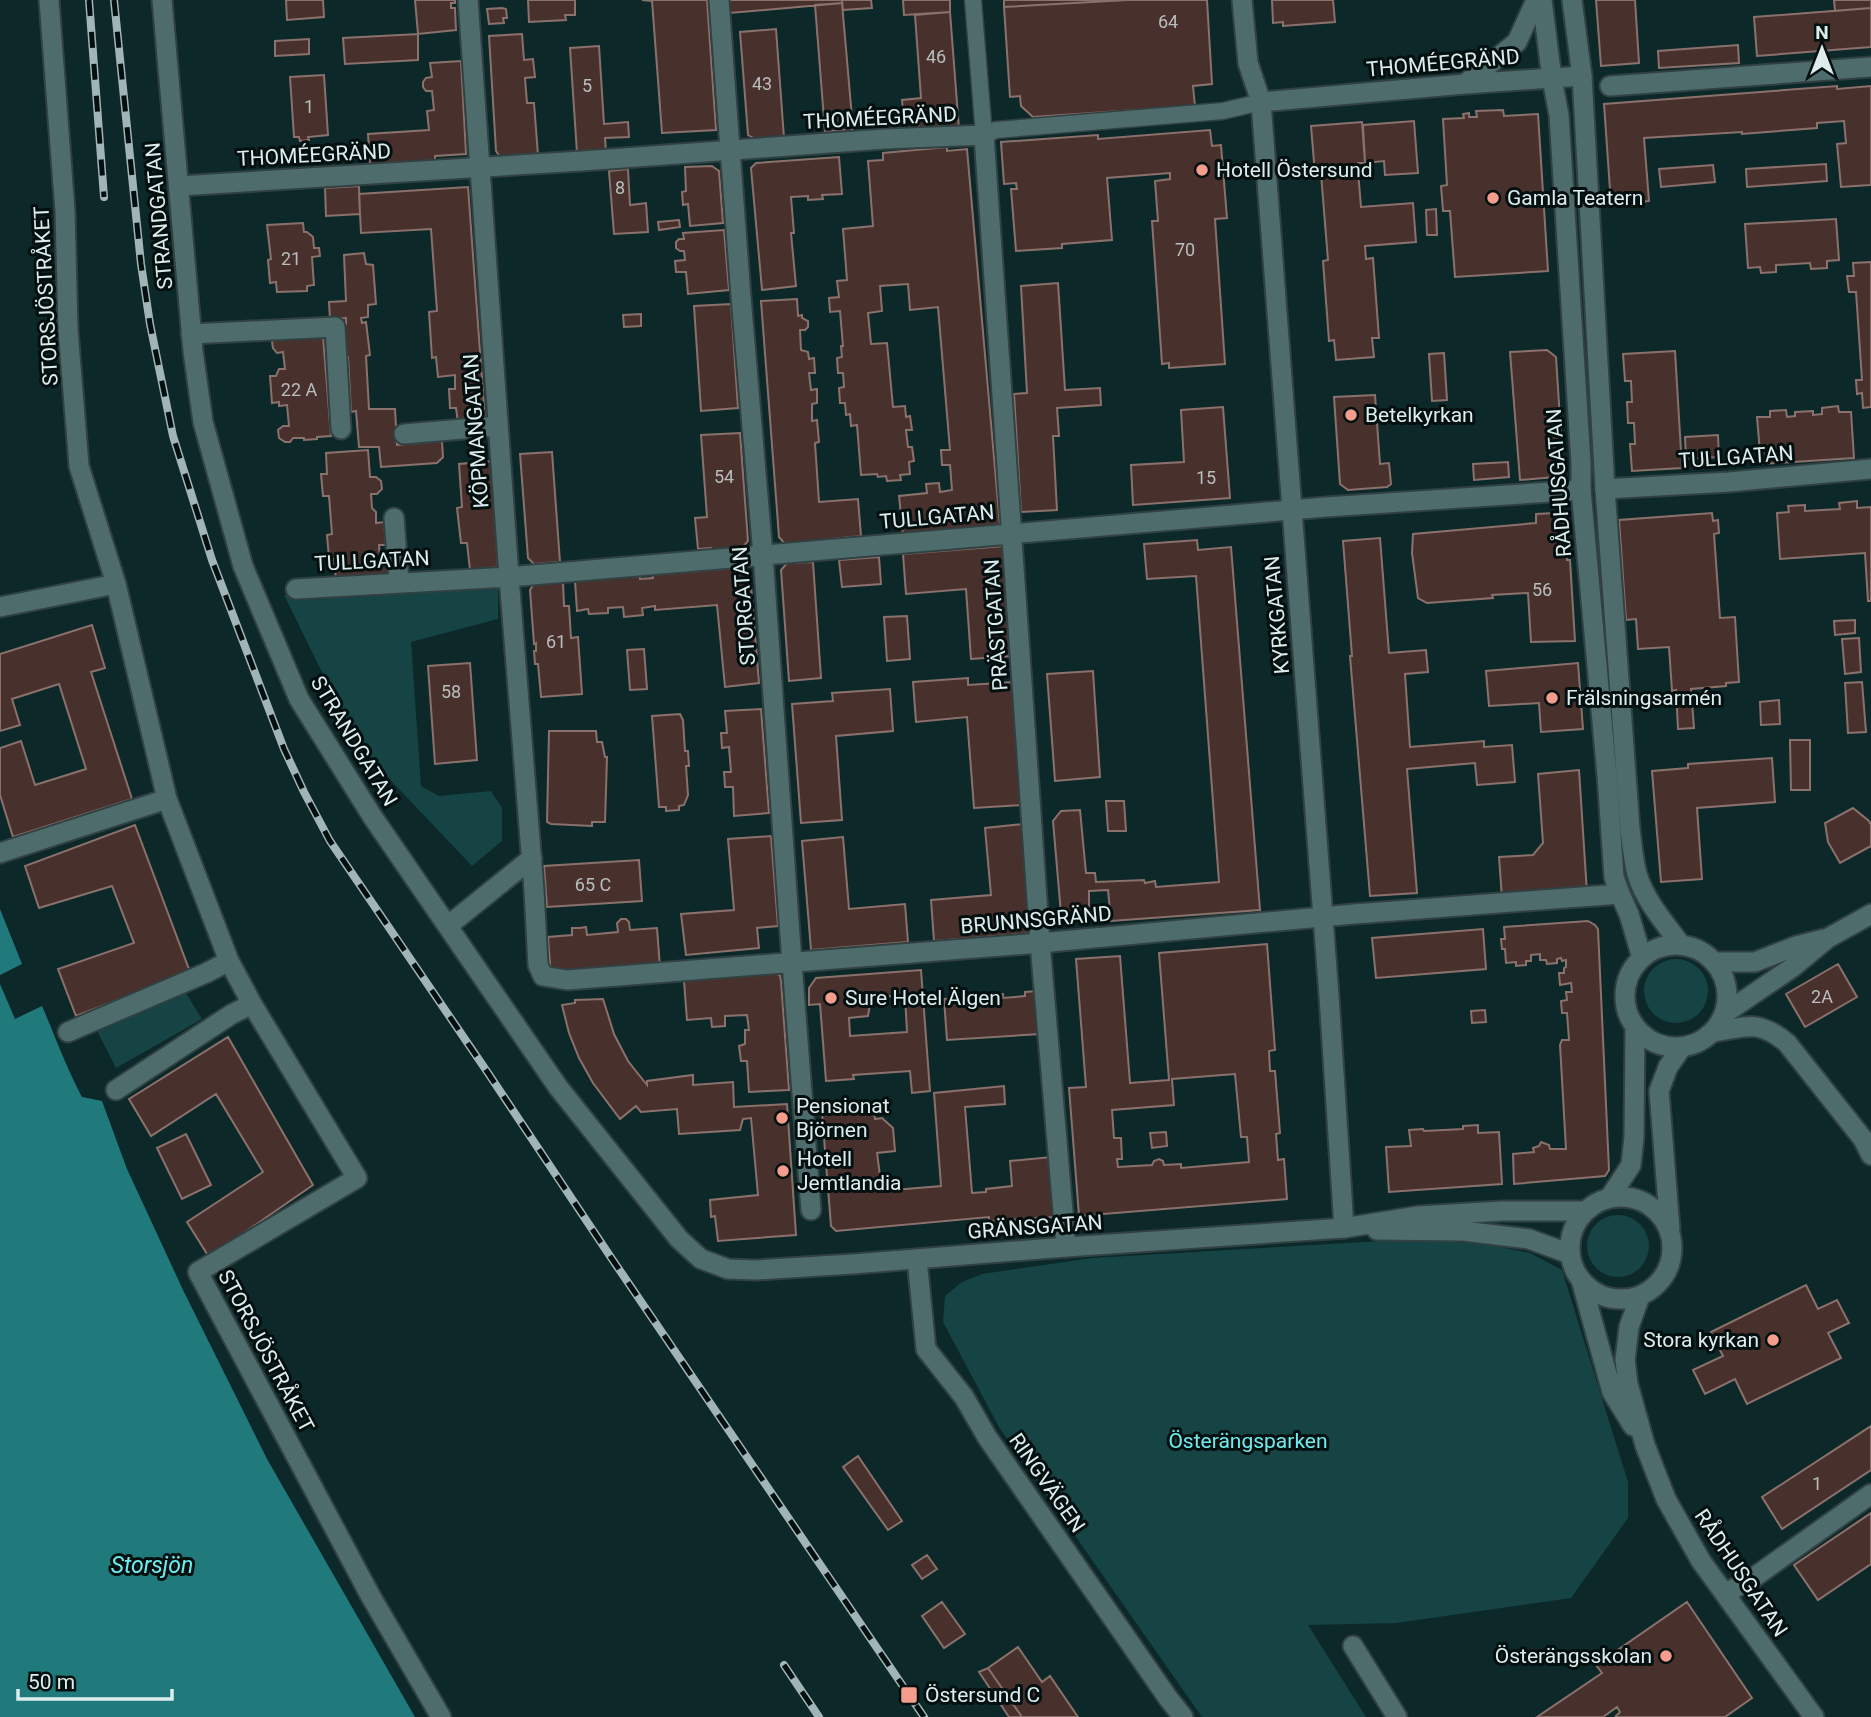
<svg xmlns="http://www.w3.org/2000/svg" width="1871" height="1717" font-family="Roboto,sans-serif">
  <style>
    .green { fill: #164344 }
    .water { fill: #207a7c }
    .building { fill: #48312d; stroke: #8b716c; stroke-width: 2; fill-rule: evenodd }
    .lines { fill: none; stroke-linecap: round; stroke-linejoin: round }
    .pedestrian-casing { stroke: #314142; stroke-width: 19 }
    .minor-casing { stroke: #314142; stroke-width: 23 }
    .tertiary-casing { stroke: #314142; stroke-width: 23 }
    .secondary-casing { stroke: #314142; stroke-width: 23 }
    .pedestrian { stroke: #4e6c6c; stroke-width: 16 }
    .minor { stroke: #4e6c6c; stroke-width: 19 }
    .tertiary { stroke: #4e6c6c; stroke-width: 19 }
    .secondary { stroke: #4e6c6c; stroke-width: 19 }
    .rail-casing { stroke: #a2b5b6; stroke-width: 8 }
    .rail { stroke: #040f0f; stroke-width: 5; stroke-dasharray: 16; stroke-linecap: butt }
    .poi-dot { fill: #f59d8d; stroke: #040f0f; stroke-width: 2.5 }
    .labels { text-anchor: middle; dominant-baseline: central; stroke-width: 6; stroke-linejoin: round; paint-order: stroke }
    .number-label { font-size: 18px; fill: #b8bebd }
    .street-label { font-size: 21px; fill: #ddeded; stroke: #040f0f }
    .poi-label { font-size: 21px; fill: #ddeded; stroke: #040f0f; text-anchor: start }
    .park-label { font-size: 21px; fill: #6fecee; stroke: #040f0f }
    .water-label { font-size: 23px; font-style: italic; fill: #71edf0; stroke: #040f0f }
  </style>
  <rect width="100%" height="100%" fill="#0c2829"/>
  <path class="green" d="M498 583V619L411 642 421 786 439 796 491 791 502 808V841L472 866 378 767 352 733 284 595Z
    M1644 991a32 32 0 1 1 64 0a32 32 0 1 1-64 0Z
    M184 990 202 1019 116 1068 95 1027Z
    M1587 1246a31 31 0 1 1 62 0a31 31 0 1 1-62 0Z
    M1399 1240 1480 1243 1530 1253 1562 1270 1628 1482V1518L1571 1598 1396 1623 1308 1625 1366 1717H1202L999 1427 943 1322 945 1296 962 1282 982 1274 1092 1258Z"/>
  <path class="water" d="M0 909 22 964 0 975Z
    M0 984 15 1019 42 1006C55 1036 66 1067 82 1097L102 1101 127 1169 183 1290 267 1459 415 1717H0Z"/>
  <path class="building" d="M286 0H323L324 17 287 20Z
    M415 0H455V3H451V8H455L456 30 418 34Z
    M528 0H575V15H565L566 20 529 22Z
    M707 0 716 130 662 133 652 1 642 0Z
    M729 0H842V3L730 13Z
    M842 0H871L872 8 843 10Z
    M903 0H950V12L904 15Z
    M1004 0H1128L1004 7Z
    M1128 0H1207L1212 84 1193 86 1195 106 1033 117 1021 106 1020 96 1010 97 1004 7Z
    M1272 0H1333L1335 22 1283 26V22L1273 23Z
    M1596 0H1635L1639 63 1601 66Z
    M1834 0H1871V8L1835 11Z
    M842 3 853 129 825 132 815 5Z
    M502 8 506 9 507 18H503L504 23 489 24 487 9Z
    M1871 8V47L1757 56 1754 17Z
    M950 12 959 129 919 132 918 120 904 121 902 100 921 98 915 15Z
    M776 29 784 138 757 140 748 135 740 32Z
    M418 34V60L345 64 343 38Z
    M522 34 524 60 533 59 535 77 525 78 527 103H534L538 155 500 157 496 151 489 36Z
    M309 39V54L275 56V41Z
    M1738 45 1739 63 1659 68 1658 51Z
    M599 46 604 124 628 122 629 137 605 138 606 151 577 153 570 48Z
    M461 61 466 154 435 156V162L370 165 368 134 429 130 427 111 434 110 432 91H426L423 87V82L426 78 432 77 430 63Z
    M324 75 328 135 308 137 309 140 300 141 299 137H294L290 77Z
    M1837 86V89L1871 86V185L1841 187 1837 144 1846 143 1844 121 1817 123V128L1742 134V132L1644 138 1649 201 1611 204 1604 104Z
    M1503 110 1504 116 1538 114 1548 271 1455 277 1450 211H1443L1441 186 1447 185 1443 119 1464 118 1463 114 1469 113V117H1477L1476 111Z
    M1414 121 1418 173 1385 175 1384 161 1365 163 1363 125Z
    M1362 122 1365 163H1358V171L1315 174 1311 126Z
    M1210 130 1212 146 1221 145 1227 218 1215 219 1225 364 1169 368V363L1162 364 1152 221H1158L1155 181 1170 179V173L1107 178 1112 240 1062 244V248L1016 251 1011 189H1017L1016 183 1004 184 1001 142 1098 135V139Z
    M947 147V151L967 149 1000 526 903 535 899 496 927 493 926 484 939 483 940 492 952 490 950 465H942L941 450H950L938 307 910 310 908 284 880 286 882 311 868 313 871 344 887 343 893 407 905 406 906 417 910 416 912 430H906L908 447H912L914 461 909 462 910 474 900 475 901 480 887 481 886 476 878 477 877 474 861 475 857 425 851 426 850 414 846 415 845 403H840L839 388 844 387 843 373H838L837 358 842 357 841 346H843L840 311 830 312 829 298 839 297 837 281 847 280 843 229 873 226 868 161 883 160V153Z
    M839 157 842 194 822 195 823 199 808 200V196L791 197 794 233H791L796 286 762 290 751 168 756 163Z
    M1826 164 1827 181 1747 187 1746 169Z
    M1713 165 1715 182 1661 187 1659 169Z
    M712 166 719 171 723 223 690 226 688 204 683 205 682 192 686 191 685 167Z
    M628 169 630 205 646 203 648 232 614 234 609 171Z
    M1358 171 1361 207 1413 203 1416 242 1365 246 1366 259 1373 258 1379 338H1372L1374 357 1336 360 1334 340 1329 341 1323 261 1328 260 1321 174Z
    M359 186 360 214 326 216 325 188Z
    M468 187 485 420 458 423 456 408H450L449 389H455V375L438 377 436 357 432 358 429 312 437 311 431 229 361 233 359 194Z
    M1436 209 1437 235H1427L1426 210Z
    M1836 219 1839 260 1827 261V268L1811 269 1810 263 1776 265V272L1761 273 1760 267 1748 268 1745 224Z
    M679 220 680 227 659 230 658 222Z
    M303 223 304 232H307L313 237 314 248H319L320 256 312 257 314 285 307 286V291L277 292 276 282 270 283 268 260 271 259 267 225Z
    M724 230 729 290 688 294 686 272H676L675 261 685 260 684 251H680L676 248V242L679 239H684L683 233Z
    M364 253 366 264 373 265 376 304 368 305V317L361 318 362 323 366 322 370 355 366 356 369 409H395L397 445 442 441 443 457 437 463 381 467 379 447H359L356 411 351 412 348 357H344L343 324H346V318L330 319 329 302 346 301 344 255Z
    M1871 262V407L1863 408 1862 393 1857 394 1856 380H1862L1856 292H1849L1847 276H1854L1853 263Z
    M1058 283 1065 390 1100 388 1101 405 1057 408 1059 436H1053L1057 510 1021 512 1014 394 1027 393 1021 286Z
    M797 299 798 316 802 315V318L808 321V327L805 330H800L801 350 808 352 809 359 814 358 815 373H809L811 390 817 389V403L812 404V421L817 420 819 442 815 443 819 502 858 499 861 536 785 544 779 537 761 301Z
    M731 304 738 408 701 411 694 306Z
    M641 314V326L624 327 623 315Z
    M277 336H323L331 436 317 437V439L304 440V438H293L290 442H285L279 438 278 430 283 426H289L287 405 279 406V402L272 403 270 376H276L279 369H285L283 352 277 353 273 348 272 342Z
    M1547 350 1556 357 1563 466 1555 477 1520 480 1510 352Z
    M1675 351 1682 468 1632 471 1630 444H1635L1634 423H1628L1627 402H1632L1631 381H1625L1623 354Z
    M1444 353 1447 400 1432 401 1429 354Z
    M1375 395 1380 464 1389 463 1391 484 1387 487 1348 490 1340 484 1334 397Z
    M1838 406 1839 412H1851L1854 458 1761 464 1757 417H1770V411L1786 410 1787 417 1795 416V412L1813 411V415L1822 414V408Z
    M1223 407 1230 498 1133 505 1131 465 1184 462 1181 410Z
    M740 433 748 541 743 547 711 550V548L698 549 695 518 707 517 701 435Z
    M1718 435 1719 457 1686 459 1685 437Z
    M368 450 370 477H376L381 481 382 489 377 494H371L372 508 376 512V523L384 522 386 545H379L380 559H389L390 576 336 580 334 559 329 558 327 535 332 534 329 496H323L321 474H327L326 453Z
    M552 452 560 562 534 564 528 558 520 454Z
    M491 461 498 567 470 570 467 543H461L457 508 462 507 459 464Z
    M1508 462 1509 477 1474 480 1473 464Z
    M1857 501V508L1871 507V601H1868L1865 553 1780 559 1777 513 1789 512 1788 506 1805 505V511L1840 509 1839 503Z
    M1555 513 1563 515 1567 560H1570L1575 641 1531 642 1528 593 1492 595 1493 598 1427 603 1418 598 1412 553 1413 534 1536 523V514Z
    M1712 513 1713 521 1718 520 1719 533 1714 534 1720 618 1735 617 1739 682 1726 683V686L1691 689 1694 728 1678 729 1676 690 1672 691 1669 647 1638 649 1636 619 1626 620 1619 520Z
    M1380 538 1389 653 1426 650 1428 672 1405 674 1410 747 1484 741V747L1512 745 1515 782 1477 785 1475 763 1407 769 1417 893 1370 896 1350 656H1352L1343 541Z
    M1197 540 1198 550 1231 547 1260 910 1111 921 1108 890 1089 891V920H1067L1061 914 1053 821 1061 811 1080 810 1086 873H1095L1096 882 1144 880 1145 883 1155 881 1156 887 1219 882 1196 576 1147 579 1144 544Z
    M1004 546 1012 656 971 659 966 589 906 594 903 554Z
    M879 557 881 584 842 587 839 560Z
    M813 562 821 678 789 681 781 570 787 563Z
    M745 567 750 573 759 683 725 687 717 605 655 610V606L642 608 643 615 624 617 623 607 608 608V613L589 614 588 609 577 611 575 581 640 576V579L653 578 652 575Z
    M563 582 564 606H569L571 638 578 637 582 694 541 697 538 664H535L534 651H536V643L534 644 530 590 534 584Z
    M907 616 910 659 887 661 884 617Z
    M1855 620V633L1835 635 1834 621Z
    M92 625 105 668 91 672 132 799 13 837 0 795V748L21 741 35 785 86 769 59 684 12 699 20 725 0 731V654Z
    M1859 638 1861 672 1845 674 1842 639Z
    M644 649 647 689 630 690 627 650Z
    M470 663 477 760 435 764 428 666Z
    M1578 663 1583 729 1541 732 1539 703 1489 706 1486 671Z
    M1093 671 1100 777 1055 781 1047 674Z
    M968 678V685L1013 682 1022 805 974 808 967 717 916 722 913 682Z
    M1862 682 1866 732 1848 733 1845 683Z
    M890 689 893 731 836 736 842 820 801 823 792 704 833 701 832 693Z
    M1779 700 1780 724 1761 725 1760 702Z
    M761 709 769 813 734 816 733 787H725L724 772H731L729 747 722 748 721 733H727L725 711Z
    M680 714 683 720 685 751H688L689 766H686L688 795 684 805 679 806V810L666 811V807H659L652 716Z
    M549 731H596L597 742H602L605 757H607L605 822H592V826L551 824 547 822Z
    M1790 740H1810V790H1791Z
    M1772 758 1775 802 1697 808 1702 879 1661 882 1652 771 1688 768V764Z
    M1579 770 1587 893 1502 898 1499 857 1533 855 1543 843 1538 774Z
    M1106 801H1124L1126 831H1108Z
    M1853 808 1869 821 1871 825V846L1840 863 1828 842 1825 823Z
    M1023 824 1033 933 934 941 931 900 991 895 985 828Z
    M135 825 190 972 76 1016 58 969 134 943 112 886 39 908 25 866Z
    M771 836 778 926 757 928 759 948 686 955 681 914 734 910 728 839Z
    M843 837 849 909 905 904 908 942 811 950 802 841Z
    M639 860 642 901 547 907 544 866Z
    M621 919H626L629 922 630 930 657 928 660 967 551 976 548 937 572 935V928H580L586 927 587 935 618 932 617 923Z
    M1588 921 1595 925 1598 929 1609 1170 1605 1176 1514 1184 1513 1154 1534 1152 1533 1148 1539 1146 1541 1142 1549 1145 1550 1149H1566L1560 1045 1562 1040H1569L1567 1013H1562L1561 1001 1567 1000 1566 992H1572L1571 983 1560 985 1559 973H1564V968L1566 967V960L1562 961 1561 958 1557 959V963L1547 964 1546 960H1540V954L1531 955V961H1526V965L1516 966V962L1506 963 1505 949H1502L1501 939H1505L1504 927Z
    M1483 929 1486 969 1376 978 1372 938Z
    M1267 944 1275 1050 1269 1051 1270 1071H1275L1280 1133 1276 1134 1278 1160 1284 1159 1287 1199 1079 1216 1069 1088 1086 1087 1076 959 1120 956 1130 1083 1169 1080 1159 953ZM1235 1074 1241 1137H1247L1249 1162 1181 1168V1164L1164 1165 1163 1161 1159 1159 1154 1161 1152 1165 1118 1167 1117 1159H1122L1121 1138H1114L1112 1110 1174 1105 1172 1079Z
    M1838 964 1857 997 1805 1027 1786 994Z
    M921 970 930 1091 912 1093 910 1071 853 1075 854 1079 826 1081 820 1004 809 1005V988L816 978ZM905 995 907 1032 850 1036 849 1018 868 1016 871 998Z
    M770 972 780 975 781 981 789 1090 749 1092 747 1061H741L739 1046 745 1044V1030H749L747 1015 725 1016V1026L712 1027 711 1018 687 1020 684 981Z
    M1037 991 1040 1034 947 1040 944 999 956 998V1002L979 1000V996L1003 994V998L1025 996V992Z
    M603 999 614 1034 628 1061 647 1085V1081L693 1075V1085L733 1082 734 1107 787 1104 796 1235 718 1241 715 1216 711 1217 710 1200 758 1195 751 1118 743 1119 740 1130 679 1134 677 1109 641 1112 636 1106 620 1119 593 1083 579 1058 569 1033 562 1005 575 1003V1000Z
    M1485 1010 1486 1022 1472 1023 1471 1011Z
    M228 1037 313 1185 209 1257 187 1222 263 1172 216 1094 151 1136 129 1099Z
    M1004 1086 1005 1104 965 1107 972 1193 986 1192V1189L1012 1186 1010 1161 1051 1157 1055 1217 989 1221V1217L836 1231 831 1226 822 1113 873 1107 875 1119 882 1118 893 1128 895 1151 877 1153 882 1191 941 1186 934 1093Z
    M1478 1125V1133L1499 1132 1502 1184 1389 1192 1386 1147 1411 1146 1409 1130 1423 1129 1424 1131 1463 1129V1126Z
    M1166 1132 1167 1146 1152 1148 1150 1133Z
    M186 1134 211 1185 182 1199 157 1148Z
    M1806 1285 1818 1309 1837 1300 1849 1323 1828 1333 1841 1358 1747 1404 1735 1379 1705 1394 1693 1370 1723 1356 1711 1332Z
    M1871 1426V1470L1782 1529 1762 1497Z
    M858 1456 902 1521 888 1530 843 1467Z
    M1871 1513V1564L1818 1600 1794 1565Z
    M927 1555 937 1569 922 1579 912 1565Z
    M942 1602 965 1634 944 1648 922 1616Z
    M1687 1602 1752 1698 1725 1717H1615L1620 1712 1617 1707 1603 1717H1537L1602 1673 1596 1665Z
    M1018 1647 1042 1682 1050 1676 1078 1717H1022L988 1668Z
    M988 1668 1022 1717H1009L979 1672Z"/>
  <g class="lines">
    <g class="pedestrian-casing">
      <path id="pedestrian" d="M973 0 984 135 996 130 1223 111 1261 102"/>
    </g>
    <g class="minor-casing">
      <path id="minor" d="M49 0 65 211 68 330 79 466 116 584 167 799 229 961 252 1004 357 1178 198 1272 370 1595 441 1717
        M468 0 509 577 534 890 538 965 543 976 567 980 1040 943 1354 914 1620 894
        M719 0 741 297 763 555 792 963 811 1210
        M1242 0 1248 63 1261 102 1329 996 1344 1228
        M1465 84 1517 42 1536 0
        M1610 86 1871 67
        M1261 102 1465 84 1582 76
        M179 186 582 161 884 139 984 135 1040 943 1066 1247
        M191 334 335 327 341 429
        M404 434 498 426
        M1605 489 1729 482 1871 469
        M394 518 399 582
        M296 589 509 577 1326 507 1581 490
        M0 607 116 584
        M0 853 167 799
        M449 925 532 858
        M68 1032 206 973 229 961
        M1713 1032C1747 1027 1758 1019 1787 1043L1863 1139 1871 1155
        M116 1090 232 1014 252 1004
        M1726 1593 1753 1578 1871 1494
        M1353 1646 1397 1717"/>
    </g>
    <g class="tertiary-casing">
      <path id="tertiary" d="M917 1259 926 1349 964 1397 987 1437 1168 1698 1183 1717"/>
    </g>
    <g class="secondary-casing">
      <path id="secondary" d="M162 0 193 351 203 422 243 566 299 699 372 816 558 1087 679 1239 701 1259 728 1269 756 1270 853 1264 1066 1247 1344 1228 1418 1216 1502 1211H1585
        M1542 0 1552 79 1559 115 1581 463V490L1607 776 1614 877 1620 894 1629 914 1642 958
        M1572 0 1582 76 1605 489 1630 829C1632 844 1633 859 1637 874 1645 901 1665 923 1681 945
        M1625 996a51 51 0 1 1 102 0a51 51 0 1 1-102 0Z
        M1715 962H1755L1796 946 1824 939
        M1724 1014 1793 967 1828 938 1871 914
        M1570 1248a51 51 0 1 1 102 0a51 51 0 1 1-102 0Z
        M1610 1197 1631 1165 1634 1137 1635 1026
        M1670 1229 1659 1091 1668 1067 1682 1047
        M1377 1230 1463 1231 1529 1239 1570 1254
        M1581 1280 1612 1392 1633 1426
        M1640 1296 1629 1327 1625 1360 1628 1384 1645 1445 1666 1499 1701 1561 1814 1717"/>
    </g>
    <use href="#pedestrian" class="pedestrian"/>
    <use href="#minor" class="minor"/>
    <use href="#tertiary" class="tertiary"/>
    <use href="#secondary" class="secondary"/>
    <g class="rail-casing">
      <path id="rail" d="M89 0 104 197
        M114 0 141 264 150 324 173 436 212 560 284 749 304 792 330 841 488 1073 612 1259 924 1717
        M784 1665 819 1717"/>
    </g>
    <use href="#rail" class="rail"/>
  </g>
  <g class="poi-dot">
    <circle cx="1202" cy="170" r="7"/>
    <circle cx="1493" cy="198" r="7"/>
    <circle cx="1351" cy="415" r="7"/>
    <circle cx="1552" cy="698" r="7"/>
    <circle cx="831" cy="998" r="7"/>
    <circle cx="782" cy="1118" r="7"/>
    <circle cx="783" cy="1171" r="7"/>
    <circle cx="1773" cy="1340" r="7"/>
    <circle cx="1666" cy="1656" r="7"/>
    <rect x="900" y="1686" width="18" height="18" rx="3.5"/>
  </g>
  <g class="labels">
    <g class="number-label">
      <text x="1168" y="21">64</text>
      <text x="936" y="56">46</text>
      <text x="762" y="83">43</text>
      <text x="587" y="85">5</text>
      <text x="309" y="106">1</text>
      <text x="620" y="187">8</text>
      <text x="1185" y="249">70</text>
      <text x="291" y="258">21</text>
      <text x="299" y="389">22 A</text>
      <text x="724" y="476">54</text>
      <text x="1206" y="477">15</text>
      <text x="1542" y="589">56</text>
      <text x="556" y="641">61</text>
      <text x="451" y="691">58</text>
      <text x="593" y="884">65 C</text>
      <text x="1822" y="996">2A</text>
      <text x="1817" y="1483">1</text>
    </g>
    <g class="street-label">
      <text transform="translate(1443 63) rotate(-5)">THOMÉEGRÄND</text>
      <text transform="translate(880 118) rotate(-3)">THOMÉEGRÄND</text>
      <text transform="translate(314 155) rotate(-3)">THOMÉEGRÄND</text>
      <text transform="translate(159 216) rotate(-95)">STRANDGATAN</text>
      <text transform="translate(46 296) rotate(-93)">STORSJÖSTRÅKET</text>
      <text transform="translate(476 431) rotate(-94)">KÖPMANGATAN</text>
      <text transform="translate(1736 457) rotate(-4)">TULLGATAN</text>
      <text transform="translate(1559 483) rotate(-94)">RÅDHUSGATAN</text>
      <text transform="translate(937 517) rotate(-5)">TULLGATAN</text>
      <text transform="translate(372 561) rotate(-3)">TULLGATAN</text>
      <text transform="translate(744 606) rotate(-94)">STORGATAN</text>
      <text transform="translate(1277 615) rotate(-95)">KYRKGATAN</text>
      <text transform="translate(996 625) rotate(-94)">PRÄSTGATAN</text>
      <text transform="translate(354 741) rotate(59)">STRANDGATAN</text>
      <text transform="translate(1036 920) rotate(-5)">BRUNNSGRÄND</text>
      <text transform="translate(1035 1227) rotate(-4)">GRÄNSGATAN</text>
      <text transform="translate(266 1351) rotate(62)">STORSJÖSTRÅKET</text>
      <text transform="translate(1047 1483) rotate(55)">RINGVÄGEN</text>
      <text transform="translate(1741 1573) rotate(56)">RÅDHUSGATAN</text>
    </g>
    <g class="poi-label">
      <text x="1216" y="170">Hotell Östersund</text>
      <text x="1507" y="198">Gamla Teatern</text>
      <text x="1365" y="415">Betelkyrkan</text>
      <text x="1566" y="698">Frälsningsarmén</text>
      <text x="845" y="998">Sure Hotel Älgen</text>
      <text x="796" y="1106">Pensionat<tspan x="796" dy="24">Björnen</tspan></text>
      <text x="797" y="1159">Hotell<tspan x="797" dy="24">Jemtlandia</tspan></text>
      <text x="1759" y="1340" text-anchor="end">Stora kyrkan</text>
      <text x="1652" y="1656" text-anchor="end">Österängsskolan</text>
      <text x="925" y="1695">Östersund C</text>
    </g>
    <g class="park-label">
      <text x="1248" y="1441">Österängsparken</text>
    </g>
    <g class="water-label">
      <text x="152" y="1565">Storsjön</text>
    </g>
  </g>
  <g transform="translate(1822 49)" stroke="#040f0f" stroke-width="5" paint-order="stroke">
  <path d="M0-5L12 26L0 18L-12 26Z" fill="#ddeded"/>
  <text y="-10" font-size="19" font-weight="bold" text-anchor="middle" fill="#ddeded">N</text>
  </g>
  <path d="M18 1689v10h154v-10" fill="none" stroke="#ddeded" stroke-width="3.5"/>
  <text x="28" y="1689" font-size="21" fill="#ddeded" stroke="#040f0f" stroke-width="5" paint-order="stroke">50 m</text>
</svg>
